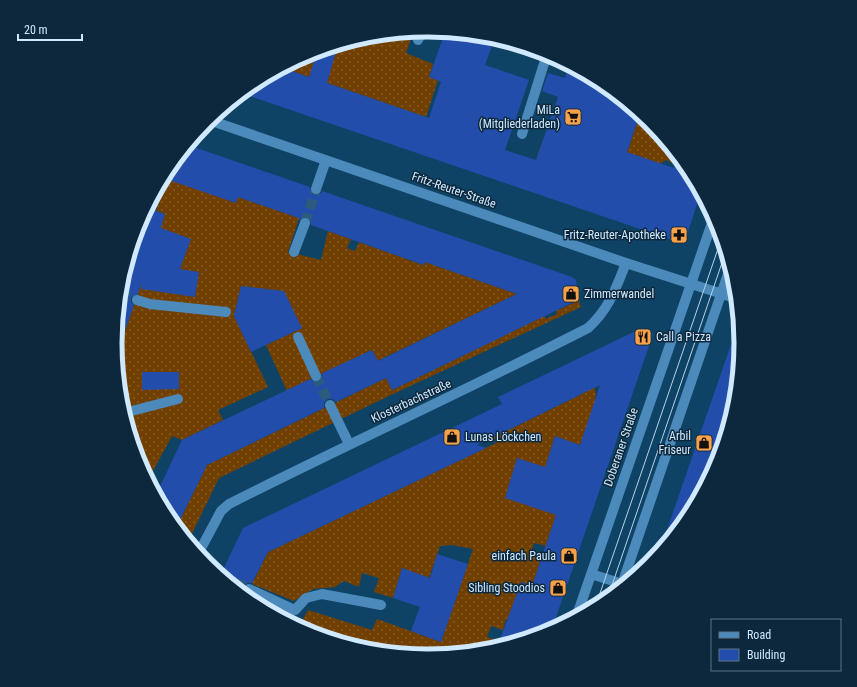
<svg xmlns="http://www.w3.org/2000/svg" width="857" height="687" font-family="'Roboto Condensed',sans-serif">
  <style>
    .grass { fill: url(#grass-dots) }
    .building { fill: #224dab }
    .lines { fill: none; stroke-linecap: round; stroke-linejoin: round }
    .minor-tunnel { stroke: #2c5c7c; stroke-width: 10; stroke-dasharray: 10 5; stroke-linecap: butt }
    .minor { stroke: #4b8aba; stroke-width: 10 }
    .tram { stroke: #b5d2e9; stroke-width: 1 }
    .labels { text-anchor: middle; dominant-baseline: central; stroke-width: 3; stroke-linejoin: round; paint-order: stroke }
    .poi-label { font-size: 12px; fill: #d0e9fe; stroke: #0d283c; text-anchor: end }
    .street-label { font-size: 12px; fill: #d0e9fe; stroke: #0d283c }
    .rim { fill: none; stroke: #d0e9fe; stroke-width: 5 }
  </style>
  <defs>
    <pattern id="grass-dots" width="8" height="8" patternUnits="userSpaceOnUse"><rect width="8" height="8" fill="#713f00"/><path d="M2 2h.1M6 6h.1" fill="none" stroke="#845b26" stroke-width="1.8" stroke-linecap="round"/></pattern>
  </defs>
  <rect width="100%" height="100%" fill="#0f4365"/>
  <path class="grass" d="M413 32 406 53 433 64 429 77 438 80 426 117 283 68 309 54 368 36Z
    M640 114 650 122 678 156 675 164 666 160 629 184 538 153 546 133 615 156 628 150Z
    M169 173 205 192 236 203 238 197 299 218 288 252 321 260 328 231 351 239 347 248 355 251 359 242 423 265 425 262 517 294 377 361 372 350 287 391 266 345 302 328 241 286 234 316 268 387 218 410 223 420 182 440 172 436 148 480 139 463 121 404 116 357 165 214 156 211Z
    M578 298 581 307 393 394 219 478 188 542 176 528 207 465 386 378 392 390 544 316 546 319 557 314 556 311 575 302Z
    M593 382 596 394 595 399 597 400 580 445 555 437 553 442 556 515 546 546 534 543 531 552 543 555 532 586 521 582 518 590 520 623 506 619 503 630 491 626 487 637 509 645C444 665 371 657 309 633 292 627 276 616 261 608L303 619 308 610 372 630 377 619 441 642 473 549 452 545 440 546 429 578 402 568 393 598 374 592 379 578 362 573 359 587 344 581 335 587 313 589 294 601 252 584 268 552 496 443 494 437 582 394 580 388Z"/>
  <path class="building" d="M445 32 495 38 485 65 529 80 505 150 536 160 558 97 542 91 548 73 565 78 569 65 603 83 640 114 627 152 674 168 678 156 689 170 701 192 684 244 241 93 255 83 283 68 309 77 317 51 338 45 327 83 429 118 441 82 429 77Z
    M188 145 310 187 311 193 314 195 320 194 322 191 572 277 576 280 578 300 392 390 386 378 336 402 333 399H328L324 402V408L207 465 176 528 168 517 156 495 182 440 310 379 315 382H319L322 377V373L372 350 378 361 517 294 425 262 424 265 311 225 310 219 307 217 301 218 299 221V218L238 197 236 203 163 178 168 169Z
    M147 208 165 214 161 228 191 239 180 269 199 272 195 297 141 289V284L138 294 131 298V302L134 305 122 339 116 338 121 282 139 223Z
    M241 286 284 291 302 328 251 352 234 316Z
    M737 327H740L742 344 736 405 718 464 689 518 662 551 660 550Z
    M642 328 653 334 551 632 509 645 499 642 521 582 532 586 556 515 505 498 517 458 545 467 555 436 580 445 600 385 477 445 486 448 268 552 252 583H248L243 586V590L246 595 245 597 226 581 228 575 223 570 243 528 502 404 498 397Z
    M142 372H179V389L142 390Z
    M437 554 468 564 441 642 411 631 420 607 393 598 402 568 430 578Z"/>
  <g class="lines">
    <path class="minor-tunnel" d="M305 223 316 189
      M120 294 137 300
      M316 376 330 405
      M222 576 249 589"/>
    <path class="minor" d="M418 40 422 31
      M209 120 626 263 738 299
      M522 134 547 54
      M316 189 326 160
      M294 252 305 223
      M137 300 150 304 226 312
      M298 337 316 376
      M330 405 349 444
      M124 413 178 399
      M198 554 221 511 229 504C348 444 469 389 588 328 609 309 616 288 626 263
      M591 574 626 585
      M218 575 222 576
      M249 589 295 610 306 598 322 594 381 605
      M620 590 731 265
      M576 618 714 217"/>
    <path class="tram" d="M607 600 726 251
      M595 608 722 237"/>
  </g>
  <defs>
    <g id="supermarket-square" transform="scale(0.9)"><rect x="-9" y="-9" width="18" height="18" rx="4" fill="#f7a149" stroke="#0d283c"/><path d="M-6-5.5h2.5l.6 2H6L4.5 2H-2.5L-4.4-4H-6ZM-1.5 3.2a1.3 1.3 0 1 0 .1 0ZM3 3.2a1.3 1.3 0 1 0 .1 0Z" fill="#111"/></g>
    <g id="pharmacy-square" transform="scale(0.9)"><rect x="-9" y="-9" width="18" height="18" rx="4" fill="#f7a149" stroke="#0d283c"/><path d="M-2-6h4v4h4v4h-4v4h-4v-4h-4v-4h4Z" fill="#111"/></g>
    <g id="shop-square" transform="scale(0.9)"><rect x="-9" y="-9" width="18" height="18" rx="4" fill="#f7a149" stroke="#0d283c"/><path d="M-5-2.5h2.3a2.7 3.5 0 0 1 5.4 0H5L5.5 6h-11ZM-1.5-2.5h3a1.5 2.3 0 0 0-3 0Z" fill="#111"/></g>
    <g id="restaurant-square" transform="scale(0.9)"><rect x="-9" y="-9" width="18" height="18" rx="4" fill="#f7a149" stroke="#0d283c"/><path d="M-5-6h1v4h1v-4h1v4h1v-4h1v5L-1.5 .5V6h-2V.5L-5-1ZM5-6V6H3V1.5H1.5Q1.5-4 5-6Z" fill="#111"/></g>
  </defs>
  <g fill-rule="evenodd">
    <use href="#supermarket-square" x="573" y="117"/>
    <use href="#pharmacy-square" x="679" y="235"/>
    <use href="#shop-square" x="571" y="294"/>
    <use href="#restaurant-square" x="643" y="337"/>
    <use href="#shop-square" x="452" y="437"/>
    <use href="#shop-square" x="704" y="443"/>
    <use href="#shop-square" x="569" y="556"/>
    <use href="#shop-square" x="558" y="588"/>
  </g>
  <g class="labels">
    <g class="poi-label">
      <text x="560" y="110">MiLa<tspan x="560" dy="14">(Mitgliederladen)</tspan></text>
      <text x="666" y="235">Fritz-Reuter-Apotheke</text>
      <text x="584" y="294" text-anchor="start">Zimmerwandel</text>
      <text x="656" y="337" text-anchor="start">Call a Pizza</text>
      <text x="691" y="436">Arbil<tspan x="691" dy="14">Friseur</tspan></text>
      <text x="465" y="437" text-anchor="start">Lunas Löckchen</text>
      <text x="556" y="556">einfach Paula</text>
      <text x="545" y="588">Sibling Stoodios</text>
    </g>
    <g class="street-label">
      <text transform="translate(454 190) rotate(19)">Fritz-Reuter-Straße</text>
      <text transform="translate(411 401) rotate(-25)">Klosterbachstraße</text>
      <text transform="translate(621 447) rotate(-71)">Doberaner Straße</text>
    </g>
  </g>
  <path d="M0 0H857V687H0ZM122 343a306 306 0 1 1 612 0a306 306 0 1 1-612 0Z" fill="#0d283c" fill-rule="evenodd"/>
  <path class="rim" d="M122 343a306 306 0 1 1 612 0a306 306 0 1 1-612 0Z"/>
  <rect x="711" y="619" width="130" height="52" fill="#0d283c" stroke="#5b758a"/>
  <rect x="719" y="632" width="20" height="6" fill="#4b8aba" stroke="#5b758a"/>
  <text x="747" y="639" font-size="12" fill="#d0e9fe">Road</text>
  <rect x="719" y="649" width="20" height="12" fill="#224dab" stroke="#5b758a"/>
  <text x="747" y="659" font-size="12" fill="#d0e9fe">Building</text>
  <path d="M18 34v6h64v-6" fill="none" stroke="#d0e9fe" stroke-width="2"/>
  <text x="24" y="34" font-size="12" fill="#d0e9fe" stroke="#0d283c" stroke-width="3" paint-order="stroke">20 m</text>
</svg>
